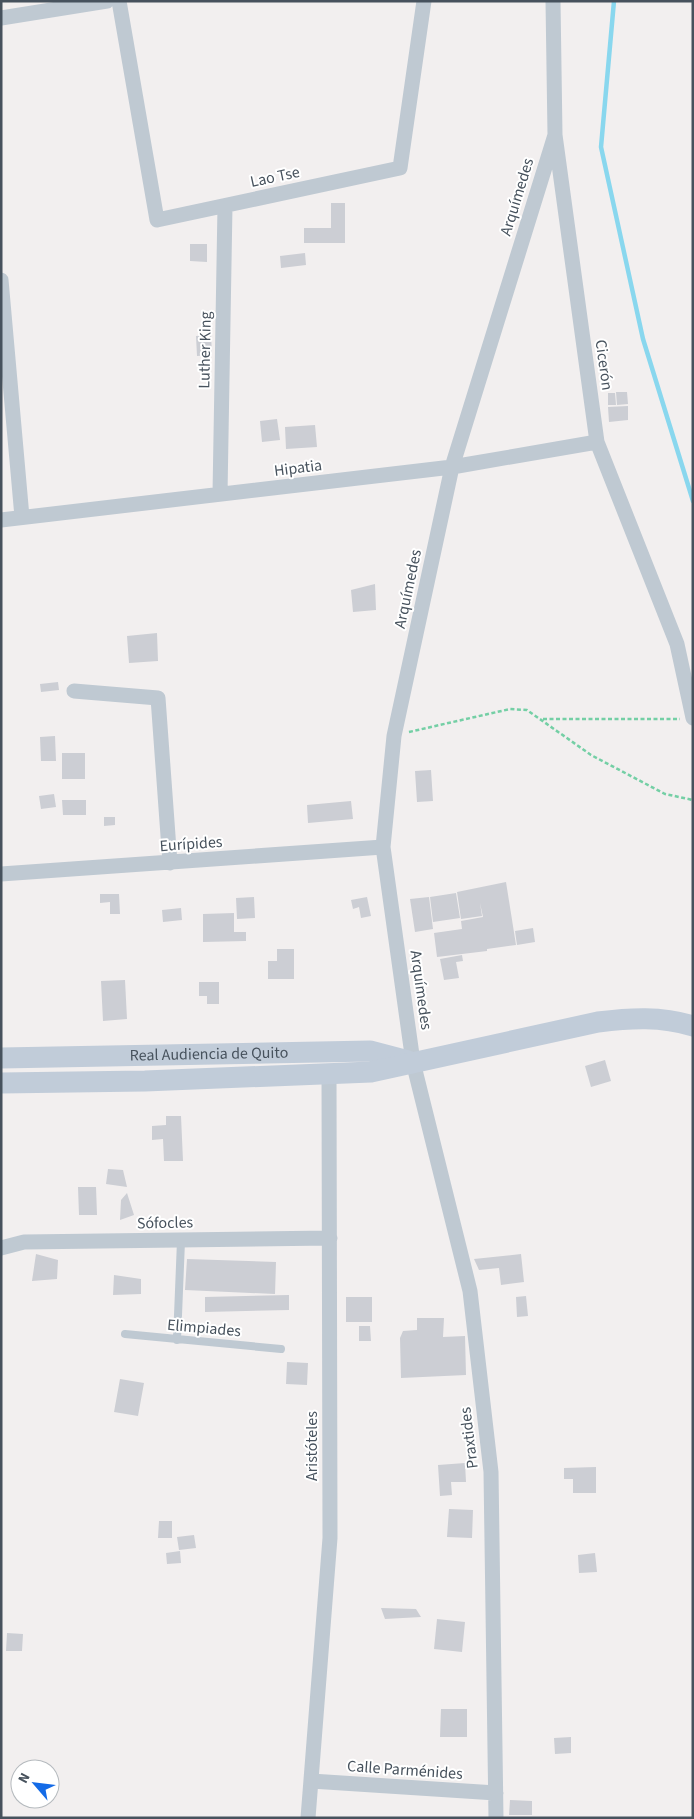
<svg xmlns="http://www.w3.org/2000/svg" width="694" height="1819" font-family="'Source Sans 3',sans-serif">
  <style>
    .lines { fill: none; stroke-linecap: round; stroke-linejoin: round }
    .stream { stroke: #89d7ee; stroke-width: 4.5 }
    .building { fill: #ccced4 }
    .path { stroke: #74cfa5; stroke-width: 2.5; stroke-dasharray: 4 2.5; stroke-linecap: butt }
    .service { stroke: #bfc9d2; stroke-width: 8 }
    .minor { stroke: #bfc9d2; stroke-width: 15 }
    .secondary { stroke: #c1ccd9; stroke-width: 21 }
    .labels { text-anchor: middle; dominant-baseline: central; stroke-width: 4; stroke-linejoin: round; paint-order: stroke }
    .street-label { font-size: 16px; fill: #47525d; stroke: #fff }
  </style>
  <rect width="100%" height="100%" fill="#f2efef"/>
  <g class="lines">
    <path class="stream" d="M614 1 601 147 643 339 693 501"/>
  </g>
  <path class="building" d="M331 203H345V243H304V228H331Z
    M190 244H207V262L190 261Z
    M305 253 306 265 281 268 280 256Z
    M211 335 212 355 197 356 196 336Z
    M616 392H627L628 404 617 405Z
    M608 393H615L616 405H608Z
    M628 406V420L609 422 608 407Z
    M277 419 280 440 262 442 260 421Z
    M315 425 317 447 286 449 285 427Z
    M375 584 376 610 353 612 351 590Z
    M157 633 158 661 129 663 127 636Z
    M58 682 59 690 41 692 40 684Z
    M55 736 56 761H41L40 737Z
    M62 753H85V779H62Z
    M431 770 433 801 417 802 415 771Z
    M54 794 56 807 41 809 39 796Z
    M62 800H86V815H63Z
    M351 801 353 819 308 823 307 805Z
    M104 817H115V825L104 826Z
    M506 882 516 945 487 949V951L437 957 434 933 462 929 461 921 483 917 480 903 482 916 461 919 457 892Z
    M456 893 460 918 433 922 430 897Z
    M100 894H119L120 914H110V902L100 903Z
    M254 897 255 918 237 919 236 898Z
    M367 897 371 916 361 918 359 907 353 909 351 900Z
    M429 897 433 929 415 932 410 899Z
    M181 908 182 920 163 922 162 910Z
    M234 913V932H246V941L203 942V914Z
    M533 928 535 942 517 945 515 931Z
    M277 949H294V979H268V961H277Z
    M462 955 463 961 456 962 459 978 444 980 440 959Z
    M125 980 127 1019 103 1021 101 981Z
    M199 982H219V1004H207V996H199Z
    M605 1060 611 1081 591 1087 585 1066Z
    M166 1116H181L183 1161H164L163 1139 152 1140V1126L166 1125Z
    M108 1169 123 1170 127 1187 106 1184Z
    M78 1187H96L97 1215H79Z
    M127 1193 134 1215 120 1220 121 1200Z
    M36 1254 58 1260 57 1279 32 1281Z
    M521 1254 524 1282 501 1285 499 1268 479 1270 474 1259Z
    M187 1259 276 1262 275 1294 185 1290Z
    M114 1275 141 1279V1294L113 1295Z
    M289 1295V1310L205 1312V1297Z
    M526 1296 528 1316 517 1317 516 1297Z
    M346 1297H372V1322H346Z
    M417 1318H444L443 1337 465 1336 466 1375 401 1378 400 1338 403 1331 417 1330Z
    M359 1326H370L371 1341H359Z
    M287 1362 308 1363 307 1385 286 1384Z
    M120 1379 144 1383 138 1416 114 1412Z
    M465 1463 466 1482H451L452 1495 440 1496 438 1465Z
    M596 1467V1493H573V1479H564V1468Z
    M449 1509 473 1510 472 1538 447 1537Z
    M159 1521H172V1538H158Z
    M194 1535 196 1548 179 1550 177 1537Z
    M180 1551 181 1563 167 1564 166 1553Z
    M595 1553 597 1572 579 1573 578 1555Z
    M381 1608 416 1609 421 1617 385 1619Z
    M437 1619 465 1622 462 1652 434 1649Z
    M7 1633 23 1634 22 1651H6Z
    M441 1709H467V1737H440Z
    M571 1737V1753L555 1754 554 1738Z
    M510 1800 532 1801V1815H509Z"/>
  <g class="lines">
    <path class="path" d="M543 719H680
      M409 732 510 709 527 710 591 755 665 794 693 800"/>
    <path class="service" d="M125 1334 281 1349
      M177 1340 181 1241"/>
    <path class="minor" d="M119 1 157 220 400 168 424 1
      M553 1 555 135 597 442 677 644 693 718
      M1 18 107 1
      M1 280 22 517
      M220 494 225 206
      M1 520 452 467 597 442
      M74 691 158 698 170 863
      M1 874 383 847
      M1 1248 24 1242 330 1238
      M311 1781 496 1793
      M308 1818 330 1538 329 1074
      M496 1818 491 1472 470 1291 413 1062 383 847 394 736 452 467 555 135"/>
    <g class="secondary">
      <path id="s1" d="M1 1058 370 1051 408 1061"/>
      <path d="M1 1083 145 1081 371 1072 598 1022C630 1018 661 1016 693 1026"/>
    </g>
  </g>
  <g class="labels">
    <g class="street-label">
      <text transform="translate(275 177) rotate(-12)">Lao Tse</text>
      <text transform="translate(517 197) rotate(-73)">Arquímedes</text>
      <text transform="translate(205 350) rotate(-89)">Luther King</text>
      <text transform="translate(604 365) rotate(82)">Cicerón</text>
      <text transform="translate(298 468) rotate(-7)">Hipatia</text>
      <text transform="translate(408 589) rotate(-78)">Arquímedes</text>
      <text transform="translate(191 844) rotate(-4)">Eurípides</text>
      <text transform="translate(421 990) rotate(82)">Arquímedes</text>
      <text stroke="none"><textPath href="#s1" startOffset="208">Real Audiencia de Quito</textPath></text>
      <text transform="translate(165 1223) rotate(-1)">Sófocles</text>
      <text transform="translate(204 1328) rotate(5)">Elimpiades</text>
      <text transform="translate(469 1438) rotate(-97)">Praxtides</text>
      <text transform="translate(312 1446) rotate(-90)">Aristóteles</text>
      <text transform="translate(405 1770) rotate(4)">Calle Parménides</text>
    </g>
  </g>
  <rect width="694" height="1819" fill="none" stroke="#47525d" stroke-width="5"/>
  <g transform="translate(35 1784) rotate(298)"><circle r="24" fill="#ffffff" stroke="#b5babe"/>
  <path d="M0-4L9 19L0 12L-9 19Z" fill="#146be7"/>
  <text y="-8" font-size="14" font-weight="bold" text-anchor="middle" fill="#47525d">N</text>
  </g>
</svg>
